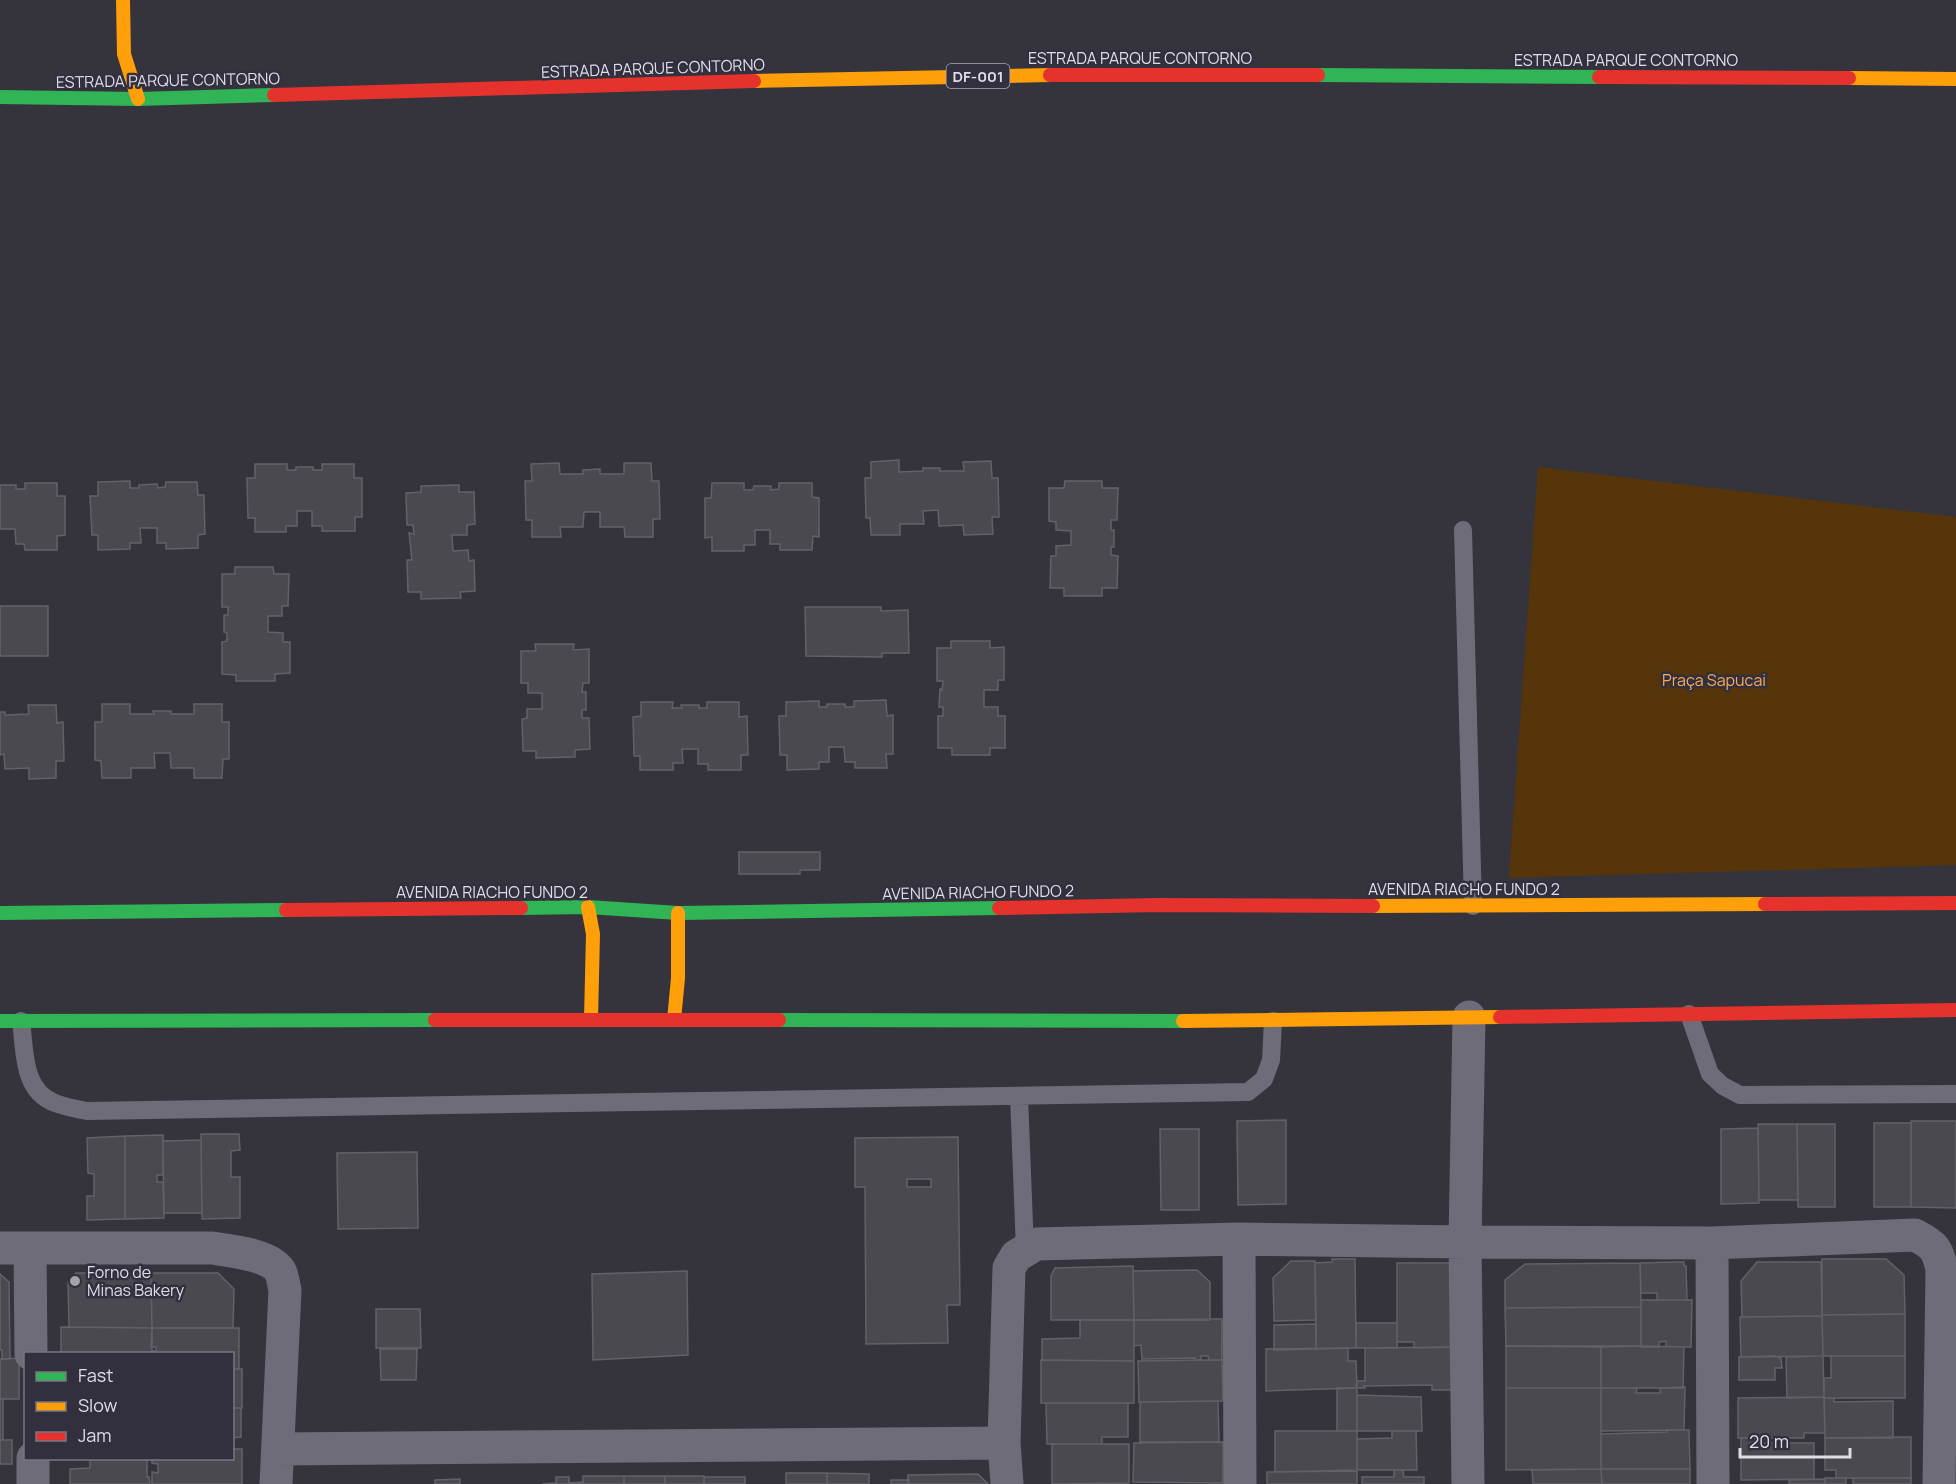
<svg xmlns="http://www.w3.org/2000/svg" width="1956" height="1484" font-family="Manrope,sans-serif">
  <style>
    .green { fill: #56350a }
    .building { fill: #4a4950; stroke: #626168; stroke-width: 1.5; fill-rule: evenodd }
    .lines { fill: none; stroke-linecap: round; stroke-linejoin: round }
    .lane { stroke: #6e6c78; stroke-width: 18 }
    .street { stroke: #6e6c78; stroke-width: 33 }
    .fast { stroke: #30b455; stroke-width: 14 }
    .slow { stroke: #ff9f0a; stroke-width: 14 }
    .jam { stroke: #e5322d; stroke-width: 14 }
    .poi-dot { fill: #a4a2ab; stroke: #32303f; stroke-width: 2 }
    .labels { text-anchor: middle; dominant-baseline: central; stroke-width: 5; stroke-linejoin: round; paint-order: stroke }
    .shield { fill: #32303f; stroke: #abaab5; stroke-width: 1.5 }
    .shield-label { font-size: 15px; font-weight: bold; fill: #dfdee7 }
    .street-label { font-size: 16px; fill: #dfdee7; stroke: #32303f }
    .park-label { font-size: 16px; fill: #f9ab54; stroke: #32303f }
    .poi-label { font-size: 16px; fill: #dfdee7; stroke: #32303f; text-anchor: start }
  </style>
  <rect width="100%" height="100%" fill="#35343c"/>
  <path class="green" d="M1538 467 1956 517V865L1509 878Z"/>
  <path class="building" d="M899 460V472L923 471V468H940V471H964L963 462 991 461 992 478H998L999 517H992L993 534 964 535 963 525 939 526 938 510 923 511 924 524H900V535H871L870 518H866L865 478H871V462Z
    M559 463 560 474H583V470L600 469V474H624V463H651L652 481H659L660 519H653V537H625L624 527H600V512H584L583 527H560L561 537H532V520H526L525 481H532L531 464Z
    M255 464H287V470H296V467H313V470H322V464H354V478H362V517H355V531H322V526H312V511H297V526H286V532H255V518H248L247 478H255Z
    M130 481V488H139V485L157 484 158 488 165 487 166 482H197L198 495H204L205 534 198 535V548L166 549V543H157V528H140L141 543H130V549L98 550V535H92L90 496H98V482Z
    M1065 481H1102V488H1118L1117 520H1111V530H1114V547H1111V555L1118 556 1117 588H1102V596H1064V588H1050L1051 556H1056V546L1071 545V531L1056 530V522L1049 521V488H1064Z
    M25 483H57V496H65V535L57 536V550H25L24 544H16L15 529H0V485H16V489H25Z
    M712 483H744V490H753L754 486H771V490L779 489V483H812V497L819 498V537L813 536 812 550H780V544H770V530H755V545H744V551H712V537L705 538V498H711Z
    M459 485V492H474L475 524 467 525V535H452L453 551 468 550 469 561 474 560 475 591 460 592 461 598 421 599V592H408L407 560H412L409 533 414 534 413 525H407L406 493 421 492V486Z
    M235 567H273L274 574H289L288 606H282V616H268V632L283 633V642H290V673L275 674V681H236V675L222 674V642L227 641V633L224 632V615H228V607H222V574H235Z
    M0 606H48V656H0Z
    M805 607H881V611L908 610 909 653H882V657L806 656Z
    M951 641H990V648L1004 647V680H998V690H984V707H998V716H1005V748H990V755H952V748H938V716H943V707H939L940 689 942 690 943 681H937V648H951Z
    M535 644H574L573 650 589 649V683H583L582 692H586V710H582V718H589L590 749 575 750V757L536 758V751H523L522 719 527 718V709H542V693H528V683H521V651H536Z
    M886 700 887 716 893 715V754H886L887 768H855V762H845L844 747H829V762H819V769L787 770V755H780L779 716H786V702L819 701V707H827V704H845V707H854V701Z
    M641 702H673L672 708H682L681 705H699V708H707V702H739V717L747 716 748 755H741V770H708V764H698V749H682L683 763H673V770H640V756H634L633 717 641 716Z
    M102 704H130V714H154L153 711H171V714H194V704H222V722H229V759H223L222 778H194V768H171L170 753H154L155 768H131V778H102L101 761 95 760V722H102Z
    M28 705H56L57 723 63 722 64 761H56V778L29 779V768L5 769 4 754 0 755V712H5V715L29 714Z
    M739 852H820V870H800V874H739Z
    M1286 1120V1204L1238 1205 1237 1121Z
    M1911 1121H1956V1208L1911 1207Z
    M1874 1123H1911V1207H1874Z
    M1758 1124H1797L1798 1200H1759Z
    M1797 1124H1835V1207H1798Z
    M1758 1128 1759 1203 1721 1204V1129Z
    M1160 1129H1199V1210H1161Z
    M201 1134H239L240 1150 231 1151V1177H240V1218L202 1219Z
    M163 1135V1175H157V1182H163L164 1218 125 1219V1136Z
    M125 1136V1219L87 1220V1196H94V1174L88 1173 87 1138Z
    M958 1137 960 1305H947L948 1343 866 1344 865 1187H855V1138ZM907 1179H931V1187H907Z
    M201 1140 202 1213H164L163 1141Z
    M417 1152 418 1228 338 1229 337 1153Z
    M1332 1259H1355L1356 1348 1316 1349 1315 1265V1263L1332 1262Z
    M1822 1259H1886L1904 1275 1905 1314 1822 1315Z
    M1291 1261H1315L1316 1320 1274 1321 1273 1278Z
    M1677 1262H1684V1266H1686L1687 1300H1657V1293H1641L1640 1263Z
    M1757 1262H1821L1822 1316 1742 1317 1741 1281Z
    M1397 1263H1452L1455 1347 1414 1348V1342H1397Z
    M1640 1263 1641 1307 1505 1308V1280L1525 1264Z
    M1133 1266 1134 1320H1051V1276L1055 1268Z
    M1197 1270 1210 1282V1320H1134L1133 1271Z
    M687 1271 688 1355 593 1360 592 1274Z
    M76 1273H151L152 1328 69 1327 68 1282Z
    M151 1273H218L234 1289 233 1328H152Z
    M0 1274 9 1282 10 1359H2V1350H0Z
    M1641 1300H1692L1691 1347H1666V1341L1659 1342V1347H1641Z
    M1641 1307V1346H1506L1505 1308Z
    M376 1309H420L421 1348H376Z
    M1905 1314V1356H1823L1822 1315Z
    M1822 1316 1823 1356 1741 1357 1740 1317Z
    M1217 1319H1222V1360H1209L1208 1356H1201V1360H1194L1195 1358 1142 1359 1141 1345 1134 1346V1320Z
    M1080 1320H1134V1361L1042 1360V1339L1080 1338Z
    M1356 1323H1397V1348H1356Z
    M1316 1324V1349L1274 1350V1325Z
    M61 1327 152 1328V1354H61Z
    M152 1328H239V1369H232V1354H152V1351H156V1347H151Z
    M1506 1346 1601 1347V1388H1506Z
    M1641 1346 1684 1347 1683 1388H1601V1347Z
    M1455 1347V1390H1432V1385L1364 1386 1365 1388H1356L1357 1381H1365V1348Z
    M1348 1348V1361H1356L1357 1388 1266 1391V1349Z
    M380 1349H417L416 1380H381Z
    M1774 1356 1781 1358 1782 1368H1775V1380H1739V1357Z
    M1823 1356 1824 1397 1787 1398 1786 1357Z
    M1831 1356H1905V1398H1824V1378H1831Z
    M19 1358V1399H0V1359Z
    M1041 1360 1134 1361V1403H1041Z
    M1201 1360H1222L1223 1401 1139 1402 1138 1361Z
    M232 1369H242V1408H232Z
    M1685 1387 1684 1430 1601 1431V1388H1637L1636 1393H1660V1388Z
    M1337 1388H1357V1431H1337Z
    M1506 1388H1601V1469L1506 1470Z
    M1357 1395 1421 1397 1422 1431H1357Z
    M1824 1397 1825 1433H1804V1438H1738V1398Z
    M1824 1398H1834V1402L1893 1401V1438H1825Z
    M0 1399H3V1440H0Z
    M1218 1401 1219 1442H1140V1402Z
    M1046 1403H1128V1437H1102V1444H1047Z
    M232 1408H241V1437L232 1438Z
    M1667 1430H1689L1690 1469H1601V1434L1667 1432Z
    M1275 1431H1357V1470L1275 1472Z
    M1392 1431H1416L1417 1470H1357V1439L1392 1438Z
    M1905 1437H1911V1478H1836V1470H1825V1438Z
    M1741 1438H1762V1443H1814V1479L1741 1480Z
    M0 1440H12V1464H0Z
    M1223 1442V1483L1133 1482 1134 1443Z
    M1052 1444H1129V1483L1052 1484Z
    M232 1449H242V1484H152V1472L158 1473V1464L152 1463V1458H232Z
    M90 1458H147V1477H149L150 1484H70V1469L90 1468Z
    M1601 1469H1690V1484H1602Z
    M1601 1469 1602 1484H1533L1532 1470Z
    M1394 1470H1403L1404 1477H1424V1484H1362V1477H1394Z
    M1357 1471V1484H1267V1472Z
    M786 1473H827V1484H786Z
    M827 1473 869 1474V1484H827Z
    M978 1474 988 1484H908V1475Z
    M583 1476H624V1484H583Z
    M624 1476H665V1484H624Z
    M665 1476H704V1484H665Z
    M556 1477H569V1483L583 1482V1484H542L556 1483Z
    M704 1477H745V1484H704Z
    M1825 1478H1846V1484H1825Z
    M1853 1478H1911V1484H1853Z
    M460 1479V1484H435V1480Z
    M1825 1479V1484H1789V1480Z
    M891 1480H909L908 1484H891Z"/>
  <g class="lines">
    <path class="lane" d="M1463 530 1473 906
      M1689 1014 1710 1074 1723 1086 1740 1095 1956 1094
      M21 1021C25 1050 22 1091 55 1103 65 1107 76 1109 87 1111L1248 1092 1264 1079 1271 1060 1273 1021
      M1019 1096 1025 1250"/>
    <path class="street" d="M1239 1239 1240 1484
      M1712 1243 1713 1484
      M0 1248H212C230 1251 269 1254 280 1271 283 1276 283 1283 285 1290L276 1484
      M30 1248 31 1354
      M278 1449 1004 1443
      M33 1458V1484
      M1007 1484 1004 1443 1009 1268 1016 1256 1036 1244 1239 1239 1465 1242 1712 1243 1915 1235C1934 1245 1937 1248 1942 1269L1939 1484
      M1468 1484 1465 1242 1469 1017"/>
    <path class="fast" d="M1318 75 1599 77
      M0 97 138 99 274 95
      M521 908 588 907 678 913 999 908
      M0 913 286 910
      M779 1020 1183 1021
      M0 1021 435 1020"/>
    <path class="slow" d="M123 0 124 54 138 99
      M1849 78 1956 79
      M754 81 1050 75
      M1373 906 1765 904
      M588 907 593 934 591 1019
      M674 1020 678 978V913
      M1183 1021 1500 1017"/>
    <path class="jam" d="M1050 75H1318
      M1599 77 1849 78
      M274 95 754 81
      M1765 904 1956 903
      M999 908 1158 905 1373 906
      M286 910 521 908
      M1500 1017 1956 1010
      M435 1020H779"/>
  </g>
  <circle class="poi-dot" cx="75" cy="1281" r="6"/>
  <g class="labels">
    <rect class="shield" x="946.5" y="64" width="63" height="24" rx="4.5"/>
    <g class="shield-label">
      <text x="978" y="76">DF-001</text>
    </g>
    <g class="street-label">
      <text x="1140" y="58">ESTRADA PARQUE CONTORNO</text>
      <text x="1626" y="60">ESTRADA PARQUE CONTORNO</text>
      <text transform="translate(653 68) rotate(-2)">ESTRADA PARQUE CONTORNO</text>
      <text transform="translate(168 80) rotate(-1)">ESTRADA PARQUE CONTORNO</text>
      <text x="1464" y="889">AVENIDA RIACHO FUNDO 2</text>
      <text x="492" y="892">AVENIDA RIACHO FUNDO 2</text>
      <text transform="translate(978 892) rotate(-1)">AVENIDA RIACHO FUNDO 2</text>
    </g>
    <g class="park-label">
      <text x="1714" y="680">Praça Sapucai</text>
    </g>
    <g class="poi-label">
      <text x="87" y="1272">Forno de<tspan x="87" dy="18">Minas Bakery</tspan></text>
    </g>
  </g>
  <rect x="24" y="1352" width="210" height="108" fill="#32303f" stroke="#777682" stroke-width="1.5"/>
  <rect x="36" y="1372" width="30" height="9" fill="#30b455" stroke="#777682" stroke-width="1.5"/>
  <text x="78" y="1382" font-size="18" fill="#dfdee7">Fast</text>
  <rect x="36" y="1402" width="30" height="9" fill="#ff9f0a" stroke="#777682" stroke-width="1.5"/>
  <text x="78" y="1412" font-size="18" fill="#dfdee7">Slow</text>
  <rect x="36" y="1432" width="30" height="9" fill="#e5322d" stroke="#777682" stroke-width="1.5"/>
  <text x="78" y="1442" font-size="18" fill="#dfdee7">Jam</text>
  <path d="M1740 1448v9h110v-9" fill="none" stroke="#dfdee7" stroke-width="3"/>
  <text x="1749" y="1448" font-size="18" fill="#dfdee7" stroke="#32303f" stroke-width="4.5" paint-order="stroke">20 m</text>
</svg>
